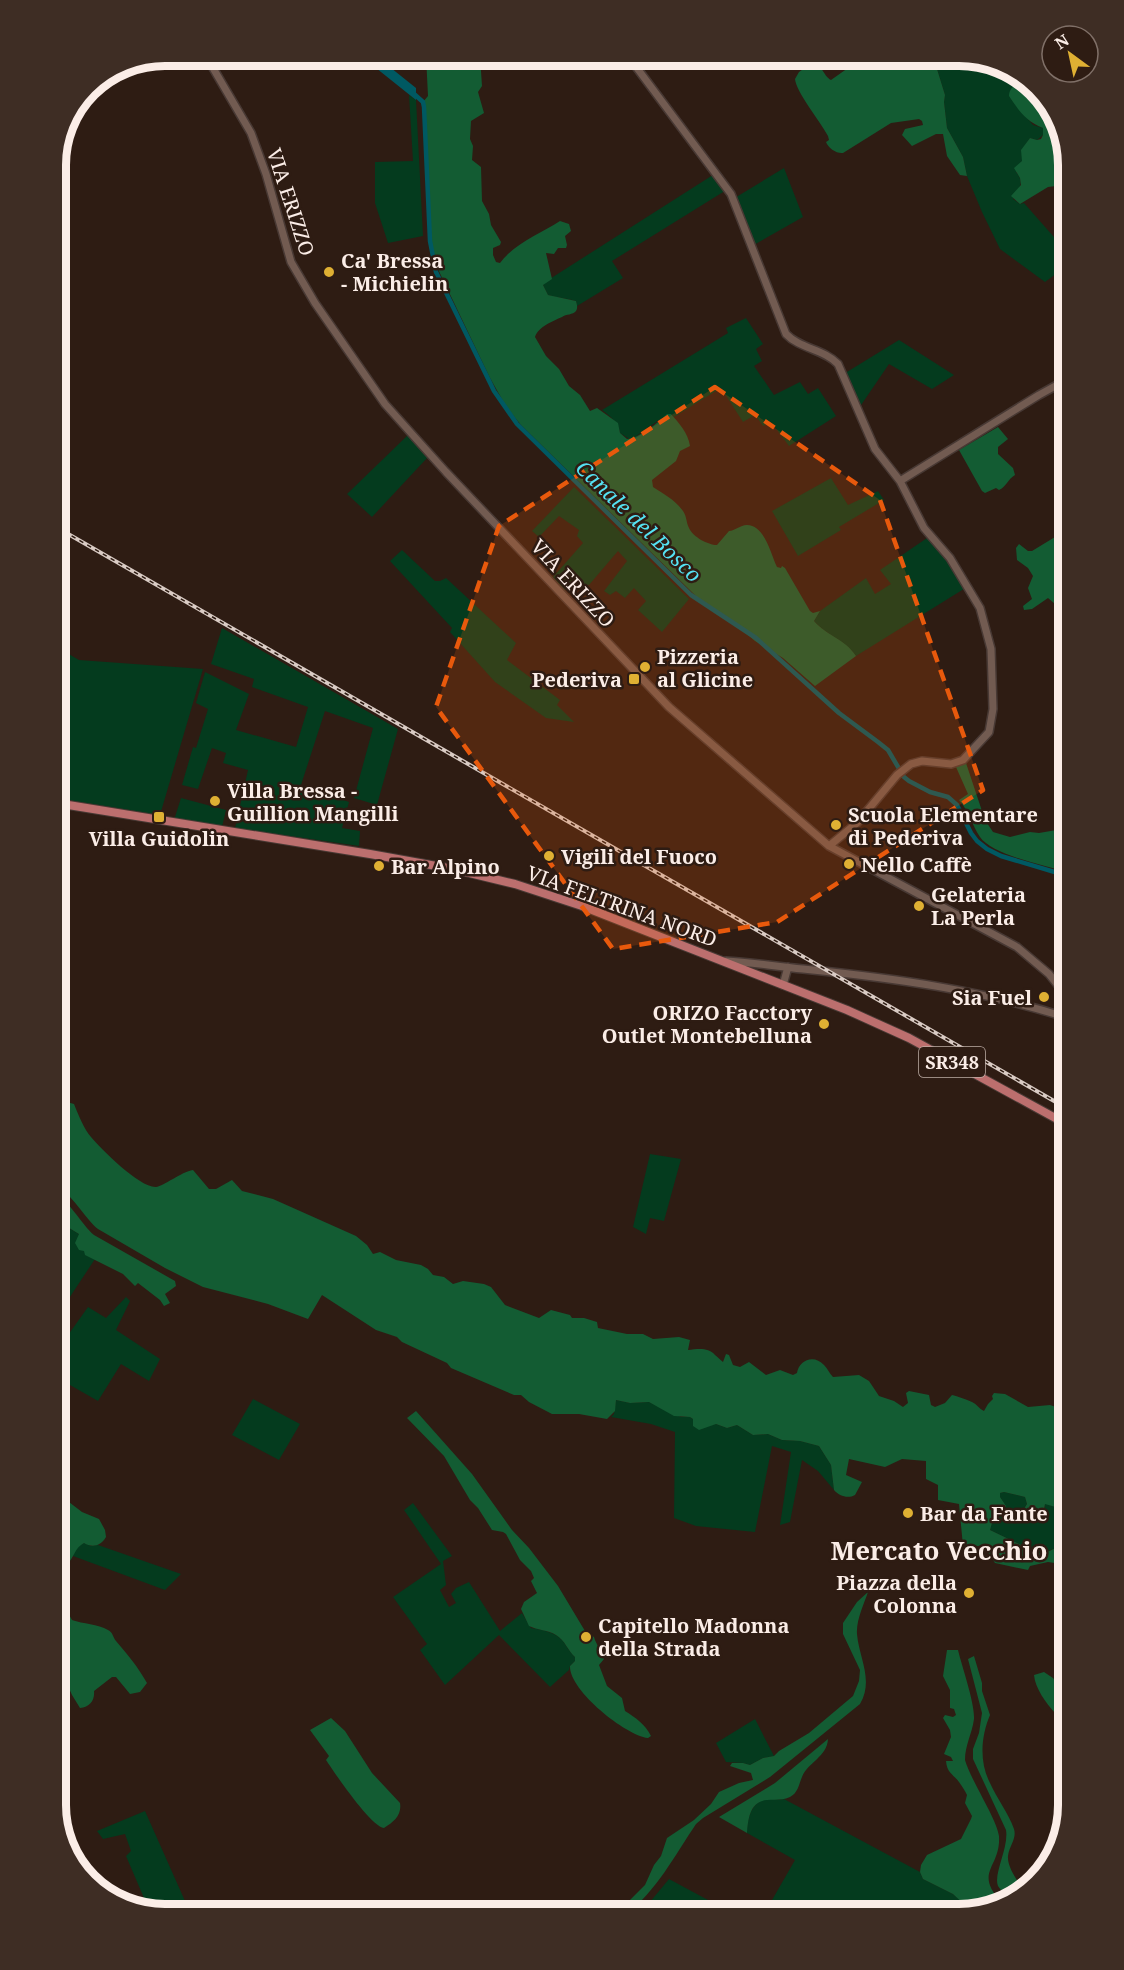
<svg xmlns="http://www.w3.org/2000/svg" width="1124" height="1970" font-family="'Noto Serif',serif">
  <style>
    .green { fill: #043b1e }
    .forest { fill: #135c33 }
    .water { fill: #005962 }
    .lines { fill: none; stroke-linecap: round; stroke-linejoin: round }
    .canal { stroke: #005962; stroke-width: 4.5 }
    .secondary-casing { stroke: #483934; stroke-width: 10 }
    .primary-casing { stroke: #483934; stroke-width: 10 }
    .secondary { stroke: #725b51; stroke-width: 7 }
    .primary { stroke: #bc6f6e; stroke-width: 8 }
    .rail-casing { stroke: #d9cbc4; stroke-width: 4 }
    .rail { stroke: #2e1c13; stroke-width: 1.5; stroke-dasharray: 4.5; stroke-linecap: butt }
    .marked { fill: #e8590c; fill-opacity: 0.2; stroke: #e8590c; stroke-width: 4.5; stroke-dasharray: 12 8; stroke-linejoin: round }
    .poi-dot { fill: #dfb033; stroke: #2e1c13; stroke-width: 2 }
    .labels { text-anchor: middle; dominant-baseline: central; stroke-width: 5; stroke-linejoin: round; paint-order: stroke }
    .shield { fill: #2e1c13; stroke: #beaea7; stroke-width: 1.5 }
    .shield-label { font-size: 18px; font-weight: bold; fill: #fbede7 }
    .street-label { font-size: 20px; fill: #fbede7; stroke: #2e1c13 }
    .poi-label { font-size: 20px; font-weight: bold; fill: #fbede7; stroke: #2e1c13; text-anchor: start }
    .water-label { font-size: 21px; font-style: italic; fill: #55e2f3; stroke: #2e1c13 }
    .district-label { font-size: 26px; font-weight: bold; fill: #fbede7; stroke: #2e1c13 }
    .rim { fill: none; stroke: #fbede7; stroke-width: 8 }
  </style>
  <rect width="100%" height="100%" fill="#2e1c13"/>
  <path class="green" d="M933 56H966L1020 74 1028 83 1024 82 1011 99 1033 125 1043 128V135L1037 140 1030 138 1024 147 1022 161 1016 172C1025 182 1019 189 1013 199L1020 204 1024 203 1068 253V265L1045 282 1000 249 982 212 967 176 963 157 947 128 944 102 945 95Z
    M100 79 103 83 64 145 63 143 88 87Z
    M409 95 416 100 423 236 388 243 375 203V162L413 161Z
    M784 168 803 217 752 246 733 199Z
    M716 173 728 189 612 261 623 278 577 306 576 301C567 298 557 298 548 295L543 285 545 282Z
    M746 318 763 344 756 349 762 361 754 366 774 395 800 382 808 394 818 388 836 416 789 446 771 422 763 426 755 415 743 422 721 388 674 417 671 414C663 416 639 434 631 440L620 433C619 423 610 416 602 410L728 333 726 328Z
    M899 340 954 375 932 389 889 364 857 411 842 375Z
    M408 435 428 457 372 517 347 494Z
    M831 478 848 505 878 491 884 500 839 527 841 530 798 556 772 511Z
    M574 487 689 599 662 632 638 610 646 601 634 588 625 598 616 591 610 595 604 591 627 561 618 551 589 585 581 584 576 579 565 590 553 577 583 543 577 536 579 530 559 516 539 537 532 531Z
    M930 536 967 587 856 656C844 639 827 636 814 621L820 611 866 578 875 594 891 584 880 570Z
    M402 550 435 581H440L446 578 516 643 507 660 560 700 557 705 574 722 546 718 495 682 450 632 452 628 390 561Z
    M222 628 398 729 377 805 354 798 373 728 325 711 301 785 349 802 342 828 360 831 359 846 235 828 248 770 223 763 226 753 212 748 198 789 182 785 193 747 196 748 208 709 196 703 205 672 249 694 236 730 296 747 308 707 252 687 254 679 211 664Z
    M67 653 79 660 203 669 160 815 56 798V722Z
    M181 798 226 810 222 827 174 820Z
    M650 1154 681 1159 664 1221 650 1218 646 1234 633 1227Z
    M56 1220 79 1234C78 1246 86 1253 95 1259L56 1318Z
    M126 1297 130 1301 116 1330 160 1359 149 1381 121 1364 98 1401 56 1377V1352L88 1307 106 1318Z
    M253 1399 300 1424 279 1460 232 1435Z
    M616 1400 630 1403 649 1402 681 1417H690L693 1419V1426L716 1424 727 1428 737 1425 753 1435 768 1434 782 1440 800 1441 819 1446 831 1465 834 1490 818 1471 802 1460 790 1522 780 1525 791 1452 772 1446 755 1532 696 1526 674 1518 675 1432 651 1424 611 1417 614 1414Z
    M1004 1492 1025 1497 1027 1504 1020 1514 1022 1519 1029 1521 1045 1512V1504H1048L1055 1507 1062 1506 1060 1499 1065 1493H1068V1543C1057 1544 1052 1553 1038 1553L990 1530 992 1523 1006 1507 1000 1497V1493Z
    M413 1503 452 1556 443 1561 446 1585 440 1590 449 1607 456 1603 451 1594 456 1588 469 1582 500 1631 522 1613 531 1628C542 1630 556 1632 563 1641 567 1647 570 1652 575 1657V1661L570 1666 569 1670 550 1687 499 1635 445 1685 420 1650 427 1644 393 1597 441 1564 404 1510Z
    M84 1543 91 1546 98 1545 181 1574 165 1590 73 1556 76 1547Z
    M755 1719 774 1756 763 1758 750 1765 743 1763 726 1762 716 1743Z
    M784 1799 920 1872 923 1879 953 1894 970 1909 969 1912 959 1914H764L795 1860 747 1833C747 1818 752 1799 770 1799 775 1799 779 1800 784 1799Z
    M145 1811 189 1910C177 1915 163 1916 150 1912L126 1856 131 1851 125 1834 103 1839 97 1831Z
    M669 1879 734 1914H640Z"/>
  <path class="forest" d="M426 56H480L482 86 478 92 484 113 471 121 470 139 473 146 472 160 481 167 482 201 489 214 491 225 501 242 500 245 493 248V255L496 262 500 263C515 243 540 234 560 221L569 224 571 231 565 236 567 245 566 248H558L554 254 546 253 552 279 543 285 548 295 576 301C577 305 578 308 576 311 573 315 566 314 562 317 553 321 538 327 535 337L546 356 559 369 569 386 580 395 590 411 597 408 618 423 620 433 627 439C638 439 659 422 667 414H671C679 423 688 433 690 446L680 451 676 461 652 480 653 487C665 495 674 499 683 511 687 517 686 522 689 528 693 537 708 545 717 545L729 531C735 531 740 525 747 525 765 525 771 555 777 567L781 568 782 566 785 568 810 611 813 613 820 611 814 621C827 636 844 638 856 656L815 686 783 658 755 641 731 620 697 597 521 425 507 408 490 378 436 265 432 247 423 102 428 96Z
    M865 56H933L945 95 944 102 947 128 963 157 967 176 960 175 947 156 943 134H936L912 146 902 135 905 129 923 125 922 121 919 119 891 123 843 153C837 154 828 148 826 142L829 140 828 136C820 121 796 92 795 79L799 72 812 63C822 63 823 76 831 80Z
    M1020 83H1028L1057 117 1068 165V179L1056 186 1048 187 1020 204 1011 196 1021 185 1020 178 1014 168 1022 161 1021 150 1030 138 1037 140 1041 139 1043 135V128C1026 121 1019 111 1009 96 1009 89 1014 85 1020 83Z
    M998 427 1008 439 998 447V454L1013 468 1015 475C1008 479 1006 487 999 490L996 488 985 493 982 491 959 450Z
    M1055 537 1068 554V612L1062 610 1048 598 1032 609 1024 610 1023 606 1032 599 1028 588 1033 576 1028 568 1017 560 1016 548 1019 544 1028 551H1032Z
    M966 763 985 820 993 832 1010 837 1030 832 1039 833 1068 828V848L1059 855 1068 861V872C1047 866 992 855 980 837 972 825 969 811 959 800L968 794 956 767Z
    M56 1099 74 1104C78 1114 84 1129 91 1137 101 1149 140 1188 156 1187 164 1186 181 1172 193 1170L209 1189H216L232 1180 242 1191 273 1199 356 1236 367 1245 373 1254 380 1252 396 1260 421 1265 428 1269 433 1275 444 1277 453 1284 463 1281 484 1284 491 1287 505 1305 539 1318 551 1310 570 1315 572 1318H584L597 1322 598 1328 627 1334H643L653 1339 679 1337 690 1340 688 1350C698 1349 708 1347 715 1355 718 1357 720 1360 723 1362L726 1354 729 1355 733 1365 740 1367 749 1362 766 1375 780 1370 793 1375 797 1373C799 1360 814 1354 824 1365 828 1369 829 1373 833 1377L859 1375 869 1381 879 1396 894 1401 903 1407 908 1403 906 1393 909 1391 929 1395 931 1405 935 1407 945 1403 952 1395C957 1396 968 1400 972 1402 977 1404 979 1409 984 1411L988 1404 993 1399 992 1396 994 1393 1005 1394 1028 1407 1050 1405 1068 1411V1493H1065L1060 1499 1062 1506 1059 1508 1045 1504 1043 1515C1035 1520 1027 1523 1019 1517L1027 1504 1025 1497 1004 1492 1000 1493V1497L1006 1506 992 1523 990 1530 1038 1553C1051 1554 1057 1544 1068 1543V1565L1048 1562 1030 1566 1028 1570 995 1563 984 1546H963L959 1504 938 1500V1485L926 1479V1461L902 1459 885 1467 849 1459 846 1475 862 1482 855 1495C848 1499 839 1496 834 1490L831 1465 819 1446 800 1441 782 1440 768 1434 753 1435 737 1425 727 1428 716 1424 699 1430 693 1426V1419L690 1417 674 1416 649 1402 630 1403 616 1400 615 1411 607 1419 579 1414H552L529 1402 521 1395H514L451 1368 447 1363 402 1342 397 1337 376 1330 322 1295 308 1319 268 1304 203 1287 165 1268 98 1229C85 1219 71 1191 56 1188Z
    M56 1195C68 1199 82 1225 94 1235L175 1281 176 1286 165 1294 170 1303 164 1306 160 1300 138 1283 135 1286 123 1274 85 1255 84 1251 79 1250 75 1243 79 1234 56 1220Z
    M416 1411 472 1474 512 1530 529 1548 558 1586 585 1631 594 1637C596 1645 603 1652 604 1659L599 1665 607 1686 622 1698 625 1711C636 1718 645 1724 651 1736L648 1738C625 1735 569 1690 570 1666L575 1661V1657C568 1651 565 1640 556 1635 548 1630 537 1630 529 1626L521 1609 524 1602 537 1593 531 1581 534 1578 531 1571 520 1560 506 1534 503 1532 492 1530 478 1508 470 1500 444 1456 407 1418Z
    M56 1496 65 1499 82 1512 99 1519 105 1530 106 1537C101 1546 92 1548 84 1543 75 1548 75 1555 69 1562 65 1568 59 1569 56 1576V1552L63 1544 62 1540 56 1537Z
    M56 1592 72 1620C83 1624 98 1624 108 1630 113 1632 113 1638 116 1641 128 1655 138 1667 147 1683L140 1692 130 1694 116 1677H112L94 1691C95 1700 90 1707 80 1708L72 1695 56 1659Z
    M868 1592C864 1604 856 1620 857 1634 859 1658 874 1680 860 1704L770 1777 703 1818 696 1824C675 1855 656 1892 626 1914H616L645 1885 654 1865 661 1856 667 1838 694 1820 711 1804 719 1792 739 1783 753 1780 751 1773 730 1766 732 1763H743L750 1765 763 1758 774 1756 779 1751 809 1733 853 1696 859 1681 860 1670 843 1634V1623L857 1602Z
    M947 1650H958C962 1667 975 1703 974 1719 972 1734 965 1745 965 1760 971 1781 997 1819 999 1836 1001 1869 972 1871 1003 1904L969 1912V1909L953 1894 923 1879 920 1872 921 1865 927 1855 961 1839 971 1819 972 1816 965 1803 967 1795C965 1791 962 1786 959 1782 953 1774 947 1773 946 1761H953L951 1757 944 1754 951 1737 950 1730 943 1718 945 1715 953 1717 956 1715 954 1709 950 1708V1690L943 1676Z
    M974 1656 982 1683V1691L990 1715C981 1736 979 1762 990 1783 997 1799 1008 1812 1014 1829 1017 1839 1009 1846 1008 1856 1007 1867 1017 1880 1023 1889L1011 1900C1007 1896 1001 1891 998 1886 993 1874 1009 1848 1006 1830L973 1759V1749L979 1733 982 1713 968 1659Z
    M1044 1672 1053 1678 1060 1687 1068 1688V1716L1055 1713C1046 1703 1035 1688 1034 1675Z
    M331 1718 345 1731 372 1773 400 1803C402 1815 394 1822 384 1828 371 1827 334 1772 326 1760L329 1756 310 1730Z
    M828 1739C827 1757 808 1762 802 1777 799 1784 798 1793 790 1797 782 1801 775 1799 767 1800 750 1801 748 1819 747 1833L719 1817 775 1783Z"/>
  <path class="water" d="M361 56H376L416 88V100Z"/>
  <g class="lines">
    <path class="canal" d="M413 93 423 102 424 107 430 241 436 272 494 391 517 424 691 595 756 638 839 713 878 742 888 750 904 777 909 781 930 792 948 797 957 805 971 833 977 841 987 849 1001 856 1068 876"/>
    <g class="secondary-casing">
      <path id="secondary" d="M206 56 251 133 266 174 291 262 315 303 385 404 446 472 669 707 829 846 1017 947 1049 974 1068 998
        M628 56 731 194 786 334C800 349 824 349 838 364L875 449 900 481 924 528 950 558 980 608 991 649 993 709 989 732 963 760 951 764 922 761 911 764 897 775 857 823 829 846
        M900 481 1039 395 1068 379
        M726 961C752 962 777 967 803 969 893 978 982 990 1068 1018
        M783 985 788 967
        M1062 1011 1068 1001 1065 995"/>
    </g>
    <g class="primary-casing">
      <path id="primary" d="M56 803 370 854 453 869 515 884 582 906 847 1010 909 1038 1068 1125"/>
    </g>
    <use href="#secondary" class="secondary"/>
    <use href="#primary" class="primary"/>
    <g class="rail-casing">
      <path id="rail" d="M56 527 1068 1109"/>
    </g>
    <use href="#rail" class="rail"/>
  </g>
  <path class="marked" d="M715 387 880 500 983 790 777 922 613 949 436 707 499 526Z"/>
  <g class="poi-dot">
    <circle cx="329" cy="272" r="6"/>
    <circle cx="645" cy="667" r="6"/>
    <rect x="628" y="673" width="12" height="12" rx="3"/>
    <circle cx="215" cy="801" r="6"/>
    <rect x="153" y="811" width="12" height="12" rx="3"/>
    <circle cx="836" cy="825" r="6"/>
    <circle cx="549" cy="856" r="6"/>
    <circle cx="849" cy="864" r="6"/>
    <circle cx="379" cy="866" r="6"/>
    <circle cx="919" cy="906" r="6"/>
    <circle cx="1044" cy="997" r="6"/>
    <circle cx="824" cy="1024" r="6"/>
    <circle cx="908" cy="1513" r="6"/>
    <circle cx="969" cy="1593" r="6"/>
    <circle cx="586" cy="1637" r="6"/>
  </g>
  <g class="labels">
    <rect class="shield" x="919" y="1047" width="66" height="30" rx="4.5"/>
    <g class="shield-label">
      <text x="952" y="1062">SR348</text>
    </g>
    <g class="street-label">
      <text transform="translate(291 202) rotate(72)">VIA ERIZZO</text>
      <text transform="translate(573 583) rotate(47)">VIA ERIZZO</text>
      <text transform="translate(622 906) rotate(20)">VIA FELTRINA NORD</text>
    </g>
    <g class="poi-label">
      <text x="341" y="260">Ca' Bressa<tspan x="341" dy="23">- Michielin</tspan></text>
      <text x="657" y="656">Pizzeria<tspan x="657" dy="23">al Glicine</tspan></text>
      <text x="622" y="679" text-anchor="end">Pederiva</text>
      <text x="227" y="790">Villa Bressa -<tspan x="227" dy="23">Guillion Mangilli</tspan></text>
      <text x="848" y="814">Scuola Elementare<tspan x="848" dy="23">di Pederiva</tspan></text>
      <text x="159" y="838" text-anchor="middle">Villa Guidolin</text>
      <text x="561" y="856">Vigili del Fuoco</text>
      <text x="861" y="864">Nello Caffè</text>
      <text x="391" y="866">Bar Alpino</text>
      <text x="931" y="894">Gelateria<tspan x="931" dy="23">La Perla</tspan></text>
      <text x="1032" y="997" text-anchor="end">Sia Fuel</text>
      <text x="812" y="1012" text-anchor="end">ORIZO Facctory<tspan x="812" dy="23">Outlet Montebelluna</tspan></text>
      <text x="920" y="1513">Bar da Fante</text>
      <text x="957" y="1582" text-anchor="end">Piazza della<tspan x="957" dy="23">Colonna</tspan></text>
      <text x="598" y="1625">Capitello Madonna<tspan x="598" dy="23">della Strada</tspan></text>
    </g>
    <g class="water-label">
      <text transform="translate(639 521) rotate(44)">Canale del Bosco</text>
    </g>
    <g class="district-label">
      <text x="939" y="1550">Mercato Vecchio</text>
    </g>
  </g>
  <path d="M0 0H1124V1970H0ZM165 66H959A99 99 0 0 1 1058 165V1805A99 99 0 0 1 959 1904H165A99 99 0 0 1 66 1805V165A99 99 0 0 1 165 66Z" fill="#3e2d24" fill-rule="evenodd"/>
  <path class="rim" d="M165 66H959A99 99 0 0 1 1058 165V1805A99 99 0 0 1 959 1904H165A99 99 0 0 1 66 1805V165A99 99 0 0 1 165 66Z"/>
  <g transform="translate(1070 54) rotate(327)"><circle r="28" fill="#2e1c13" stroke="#807068" stroke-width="1.5"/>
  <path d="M0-4.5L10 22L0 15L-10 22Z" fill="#dfb033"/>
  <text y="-9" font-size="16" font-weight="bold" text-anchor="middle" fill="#fbede7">N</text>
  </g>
</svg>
